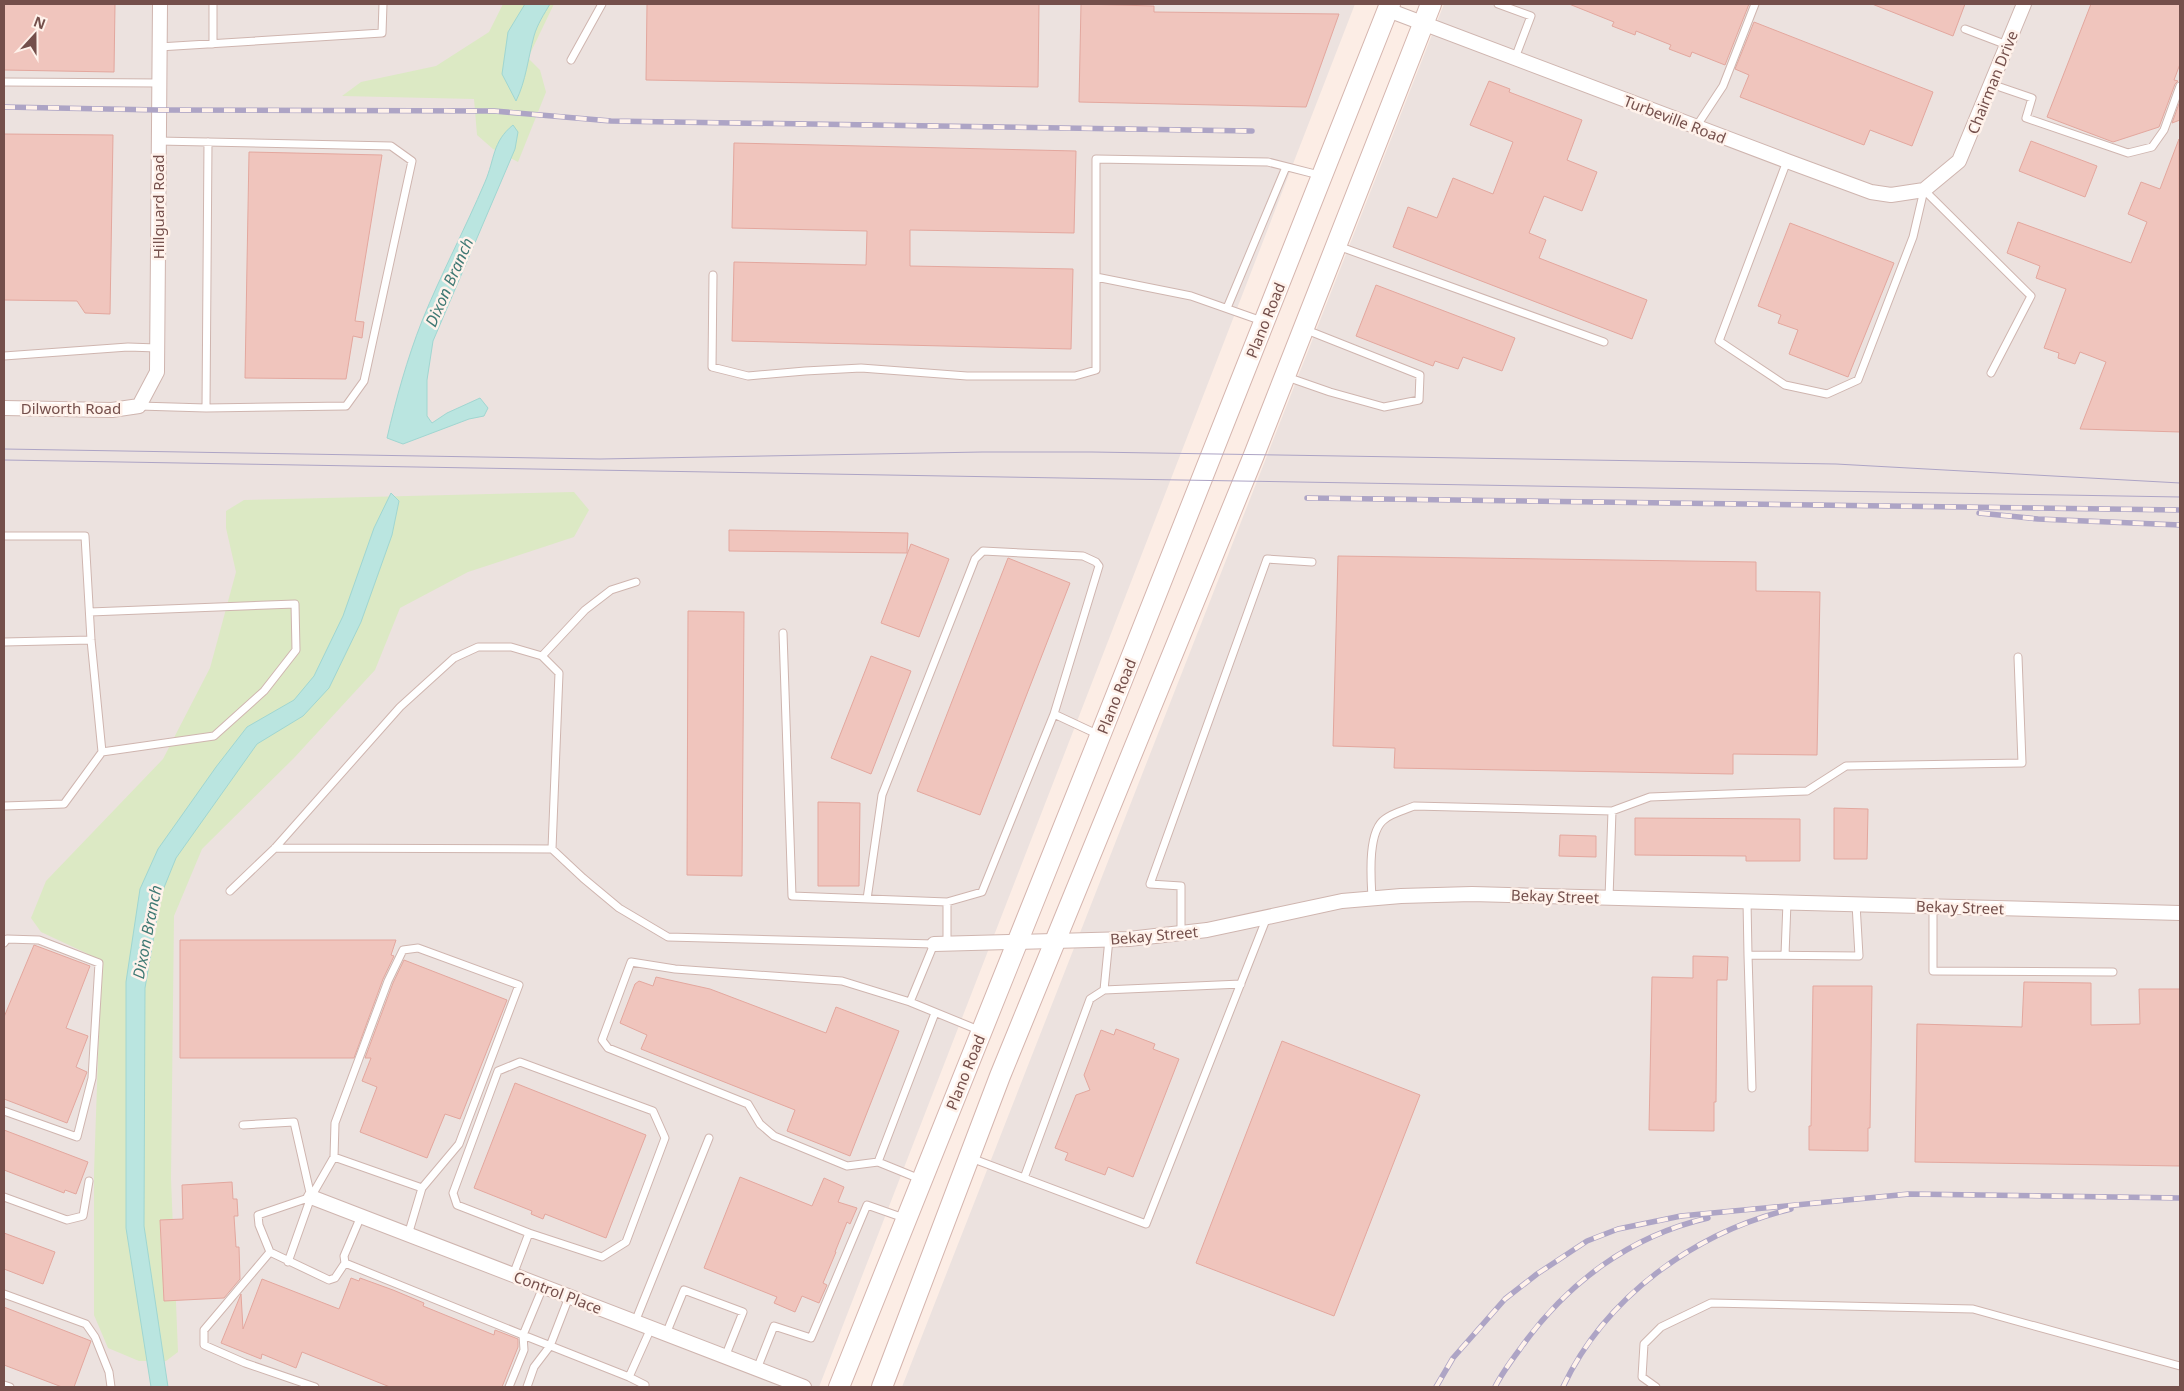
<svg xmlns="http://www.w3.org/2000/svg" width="2184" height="1391" font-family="'Noto Sans',sans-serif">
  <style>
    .industrial { fill: #ece2df }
    .green { fill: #dce9c4 }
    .water { fill: #bae5e0; stroke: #a0d6d1 }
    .building { fill: #f0c5bd; stroke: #e3a79e }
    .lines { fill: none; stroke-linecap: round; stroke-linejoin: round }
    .service-casing { stroke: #cfb5af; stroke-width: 9 }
    .minor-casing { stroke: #cfb5af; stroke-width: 16 }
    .secondary-casing { stroke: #d5b5ae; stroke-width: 22 }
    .service { stroke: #fff; stroke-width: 7 }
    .minor { stroke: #fff; stroke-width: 14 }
    .secondary { stroke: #fff; stroke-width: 20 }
    .tram { stroke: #ada4c5; stroke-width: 1 }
    .rail-casing { stroke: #ada4c5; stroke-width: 5.5 }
    .rail { stroke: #fff2eb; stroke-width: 4; stroke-dasharray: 11; stroke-linecap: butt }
    .labels { text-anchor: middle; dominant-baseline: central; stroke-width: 5; stroke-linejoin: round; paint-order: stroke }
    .street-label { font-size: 15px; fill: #744f4b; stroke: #fff2eb }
    .water-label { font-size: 16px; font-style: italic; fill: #3f7974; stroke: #fff2eb }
  </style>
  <rect width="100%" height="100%" fill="#fcede5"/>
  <path class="industrial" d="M4 4H1355L819 1387H4Z
    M1444 4H2180V1387H902Z"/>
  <path class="green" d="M503 4H554L528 58 540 70 546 92 518 162 493 149 477 135 474 99 342 96 361 82 436 66 489 32Z
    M574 492 589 510 574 537 468 572 400 608 375 670 294 758 202 849 174 916 171 1179 178 1352 166 1361H139L108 1348 94 1315V1172L101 970 86 953 41 932 31 918 46 881 163 759 210 668 236 572 226 528V511L244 500Z"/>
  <path class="water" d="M525 4H550C544 14 537 25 534 36 528 58 526 81 516 101L502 74 508 32Z
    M513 125 518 132 515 149 433 341 427 380V416L432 423 447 413 480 398 488 408 484 416 469 419 403 444 387 438C396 399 407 359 422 321 441 274 465 229 485 182 495 159 492 142 513 125Z
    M391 493 399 501 392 535 361 622 329 688 303 716 257 744 176 858 161 895 145 988 144 1226 168 1387H151L126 1228V982L140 889 158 849 216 767 247 727 294 700 314 676 343 616 374 528Z"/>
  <path class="building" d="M4 4H115L114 72 4 70Z
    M647 4H1039L1038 87 646 80Z
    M1081 4 1154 6V12L1339 14 1306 107 1079 102Z
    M1569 4H1749L1725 65 1692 52 1690 57 1669 49 1671 45 1636 31 1635 35 1612 26 1614 22Z
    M1872 4H1965L1953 36Z
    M2091 4H2180V64L2174 80 2178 81 2175 84 2159 127 2113 142 2047 117Z
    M1754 22 1933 92 1912 146 1870 130 1864 145 1740 97 1749 75 1735 69Z
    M1489 81 1510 89 1509 92 1582 120 1567 160 1597 172 1582 211 1544 196 1529 233 1546 240 1539 258 1647 300 1632 339 1393 247 1408 207 1437 218 1453 178 1493 194 1513 142 1470 125Z
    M2180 101V120L2172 123Z
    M4 134 113 135 110 314 85 313 77 301 4 300Z
    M2179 139 2180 432 2080 429 2106 362 2080 352 2075 364 2058 358 2059 353 2044 348 2066 289 2036 278 2040 266 2007 253 2018 222 2131 263 2147 222 2128 214 2141 182 2160 189Z
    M2031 141 2097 166 2085 197 2019 171Z
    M734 143 1076 151 1074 233 910 230V266L1073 269 1071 349 732 341 734 262 866 265 867 231 732 228Z
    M249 152 382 155 355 321 364 322 362 338 353 336 346 379 245 378Z
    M1790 223 1894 263 1848 377 1789 354 1798 330 1778 323 1781 315 1758 306Z
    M1376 285 1515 338 1502 371 1463 357 1458 369 1435 361 1433 366 1356 336Z
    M729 530 908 533 907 553 729 551Z
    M911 544 949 559 919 637 881 623Z
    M1338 556 1756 562V591L1820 592 1817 755 1733 754V774L1394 768 1395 748 1333 746Z
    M1008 558 1070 583 980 815 917 791Z
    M688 611 744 612 742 876 687 875Z
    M871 656 911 671 871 774 831 758Z
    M818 802 860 803 859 886H818Z
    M1834 808 1868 809 1867 859H1834Z
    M1635 818 1800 819V861H1746V856L1635 855Z
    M1560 835 1596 836V857L1559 856Z
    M180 940H396L391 955 394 956 383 979 354 1058H180Z
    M34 945 90 966 66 1028 88 1036 76 1067 87 1072 67 1123 4 1099V1017Z
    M1693 956 1728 957 1727 980H1717L1716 1102H1714V1131L1649 1130 1652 977 1693 978Z
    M404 960 507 1000 460 1119 445 1114 427 1158 360 1132 377 1087 362 1081 371 1058H365L393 983Z
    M656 977 710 989 826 1033 836 1007 899 1031 850 1156 787 1131 795 1110 641 1049 647 1035 620 1023 635 984 639 981 653 986Z
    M2024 982 2091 983V1025L2140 1024 2139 989H2180V1166L1915 1162 1917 1024 2022 1027Z
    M1813 986H1872L1870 1128H1868V1151L1809 1150V1126H1811Z
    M1116 1029 1155 1044 1153 1049 1179 1059 1133 1177 1108 1167 1105 1175 1065 1160 1068 1153 1055 1148 1076 1095 1090 1090 1084 1075 1101 1030 1114 1035Z
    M1282 1041 1420 1095 1334 1316 1196 1263Z
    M515 1083 646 1135 606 1238 545 1214 543 1219 531 1214 532 1211 474 1188Z
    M4 1130 88 1162 76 1194 65 1190 64 1193 4 1170Z
    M740 1177 812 1206 824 1178 844 1187 838 1202 857 1208 850 1224 847 1222 835 1252H836L823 1283 827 1285 819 1303 802 1296 795 1312 774 1303 777 1297 704 1268Z
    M232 1182 233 1199H237L238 1216H234L236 1247H239L240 1279 224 1298 164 1301 160 1220 183 1219 182 1185Z
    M4 1233 55 1252 43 1284 4 1269Z
    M351 1278 359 1281 360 1278 393 1290 424 1303 423 1306 494 1335 495 1330 518 1339V1347L502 1387H390L302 1352 296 1368 262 1354 261 1359 221 1343 241 1294 243 1329 262 1279 339 1309Z
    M4 1307 91 1341 74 1387H62L4 1365Z"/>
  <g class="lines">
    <g class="service-casing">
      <path id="service" d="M1498 4 1531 16 1515 58
        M1965 29 2007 45
        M213 44V4
        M159 47 382 33 383 4
        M571 60 602 4
        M4 82 159 83
        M1991 84 2032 98 2026 118 2128 153 2152 147 2164 130 2180 86
        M1696 127 1723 86 1755 4
        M158 141 391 146 412 161 364 381 346 406 206 408 208 142
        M1787 161 1719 341 1785 385 1827 394 1858 380 1913 237 1924 190
        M1924 190 2031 296 1991 373
        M1338 246 1604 342
        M713 275 712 367 748 376 805 371 861 368 967 376H1075L1096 370V159L1268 162 1319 175
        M1096 277 1191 296 1262 321
        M1227 308 1286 167
        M4 356 128 347 157 348
        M1287 377 1330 392 1384 407 1419 400 1420 375 1304 329
        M139 406 206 408
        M4 536H85L91 640 102 752 64 804 4 806
        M90 612 295 604 296 650 264 691 214 736 102 752
        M783 633 792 896 947 902V944
        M4 642 91 640
        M542 656 585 610 611 590 636 582
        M275 848 552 849 583 878 619 908 668 937 934 944 910 1002 981 1031
        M230 891 275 848 400 707 454 658 478 647H511L542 656 559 673 552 849
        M1372 898C1371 879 1367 831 1385 819 1392 813 1405 810 1414 806L1612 811 1650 797 1807 791 1846 766 2022 763 2018 657
        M1609 898 1612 811
        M867 899 882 795 975 559 983 551 1083 556 1096 562 1099 566 1054 714
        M1747 901 1748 955 1859 956 1856 904
        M947 902 982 892 1054 714 1099 735
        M1933 906V971L2113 972
        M1181 933V886L1150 884 1267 559 1312 562
        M4 943 7 939 39 940 99 963 92 1078 77 1137 4 1111
        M1748 955 1752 1088
        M1785 955 1787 902
        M1104 990 1109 939
        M243 1125 294 1122 311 1197
        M334 1157 335 1123 388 981 403 950 418 948 519 985 459 1144 422 1188
        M971 1158 1146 1224 1267 917
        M878 1162 847 1166 774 1136 760 1124 748 1104 608 1048 602 1040 631 962 675 969 842 981 910 1002
        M1024 1178 1090 999 1104 990 1241 984
        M920 1179 878 1162 935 1013
        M4 1197 67 1220 83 1216 89 1181
        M311 1197 334 1157 422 1188 408 1235
        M361 1216 344 1256 345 1263 523 1335 543 1287
        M270 1252 329 1280 335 1278 345 1263
        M288 1262 311 1197 258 1215 259 1225 270 1252 204 1330V1345L245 1363 315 1387
        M513 1275 529 1233 457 1205 453 1193 498 1071 520 1062 653 1111 665 1138 626 1242 602 1257 529 1233
        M4 1294 86 1324 95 1337 109 1372 111 1387
        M635 1322 709 1138
        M666 1334 684 1290 743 1312 725 1357
        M757 1369 774 1326 811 1338 867 1205 904 1218
        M4 1385 10 1387
        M509 1387 524 1350 523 1335 629 1377
        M527 1387 534 1367 550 1346 569 1297
        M644 1387 645 1385 629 1377 651 1328
        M1656 1387 1642 1377 1644 1344 1661 1327 1711 1303 1973 1309 2180 1366"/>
    </g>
    <g class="minor-casing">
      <path id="minor" d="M1388 10 1787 161 1871 192 1891 195 1924 190 1959 161 2024 4
        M4 408 112 410 139 406 157 372 160 4
        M934 944 1129 939 1207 930 1342 901 1401 896 1472 894 2180 913
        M311 1197 804 1387"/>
    </g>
    <g class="secondary-casing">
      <path id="secondary" d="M839 1387 1100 736 1390 4
        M882 1387 1000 1076 1254 455 1431 4"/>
    </g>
    <use href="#service" class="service"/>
    <use href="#minor" class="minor"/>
    <use href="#secondary" class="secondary"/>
    <path class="tram" d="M4 449 600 459 982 452H1092L1836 464 2180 483
      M4 460 2180 497"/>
    <g class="rail-casing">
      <path id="rail" d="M4 107 158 110 494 111 611 121 1252 131
        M1307 498 2180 510
        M1979 513 2038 519 2180 525
        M1436 1387 1453 1358 1505 1299 1537 1274 1587 1241 1618 1229 1681 1216 1909 1194 2180 1198
        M1495 1387C1502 1373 1511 1361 1520 1349 1566 1284 1629 1236 1708 1218
        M1563 1387C1605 1297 1695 1232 1791 1209"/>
    </g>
    <use href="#rail" class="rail"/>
  </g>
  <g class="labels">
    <g class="street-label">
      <text transform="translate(1992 82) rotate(-68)">Chairman Drive</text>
      <text transform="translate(1675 119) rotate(21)">Turbeville Road</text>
      <text transform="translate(158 207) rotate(-90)">Hillguard Road</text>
      <text transform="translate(1265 320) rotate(-68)">Plano Road</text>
      <text x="71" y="408">Dilworth Road</text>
      <text transform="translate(1116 696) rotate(-68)">Plano Road</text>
      <text transform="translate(1555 896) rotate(2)">Bekay Street</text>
      <text transform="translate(1960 907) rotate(2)">Bekay Street</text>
      <text transform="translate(1154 935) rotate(-5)">Bekay Street</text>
      <text transform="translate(965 1072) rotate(-68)">Plano Road</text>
      <text transform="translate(558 1292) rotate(21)">Control Place</text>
    </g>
    <g class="water-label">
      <text transform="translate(449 282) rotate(-66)">Dixon Branch</text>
      <text transform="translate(147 932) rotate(-79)">Dixon Branch</text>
    </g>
  </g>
  <rect width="2184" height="1391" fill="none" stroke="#744f4b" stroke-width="10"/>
  <g transform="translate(35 35) rotate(21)" stroke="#fff2eb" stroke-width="4" paint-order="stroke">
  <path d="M0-4L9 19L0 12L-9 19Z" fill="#744f4b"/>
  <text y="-8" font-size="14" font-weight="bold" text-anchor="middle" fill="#744f4b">N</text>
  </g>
</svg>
